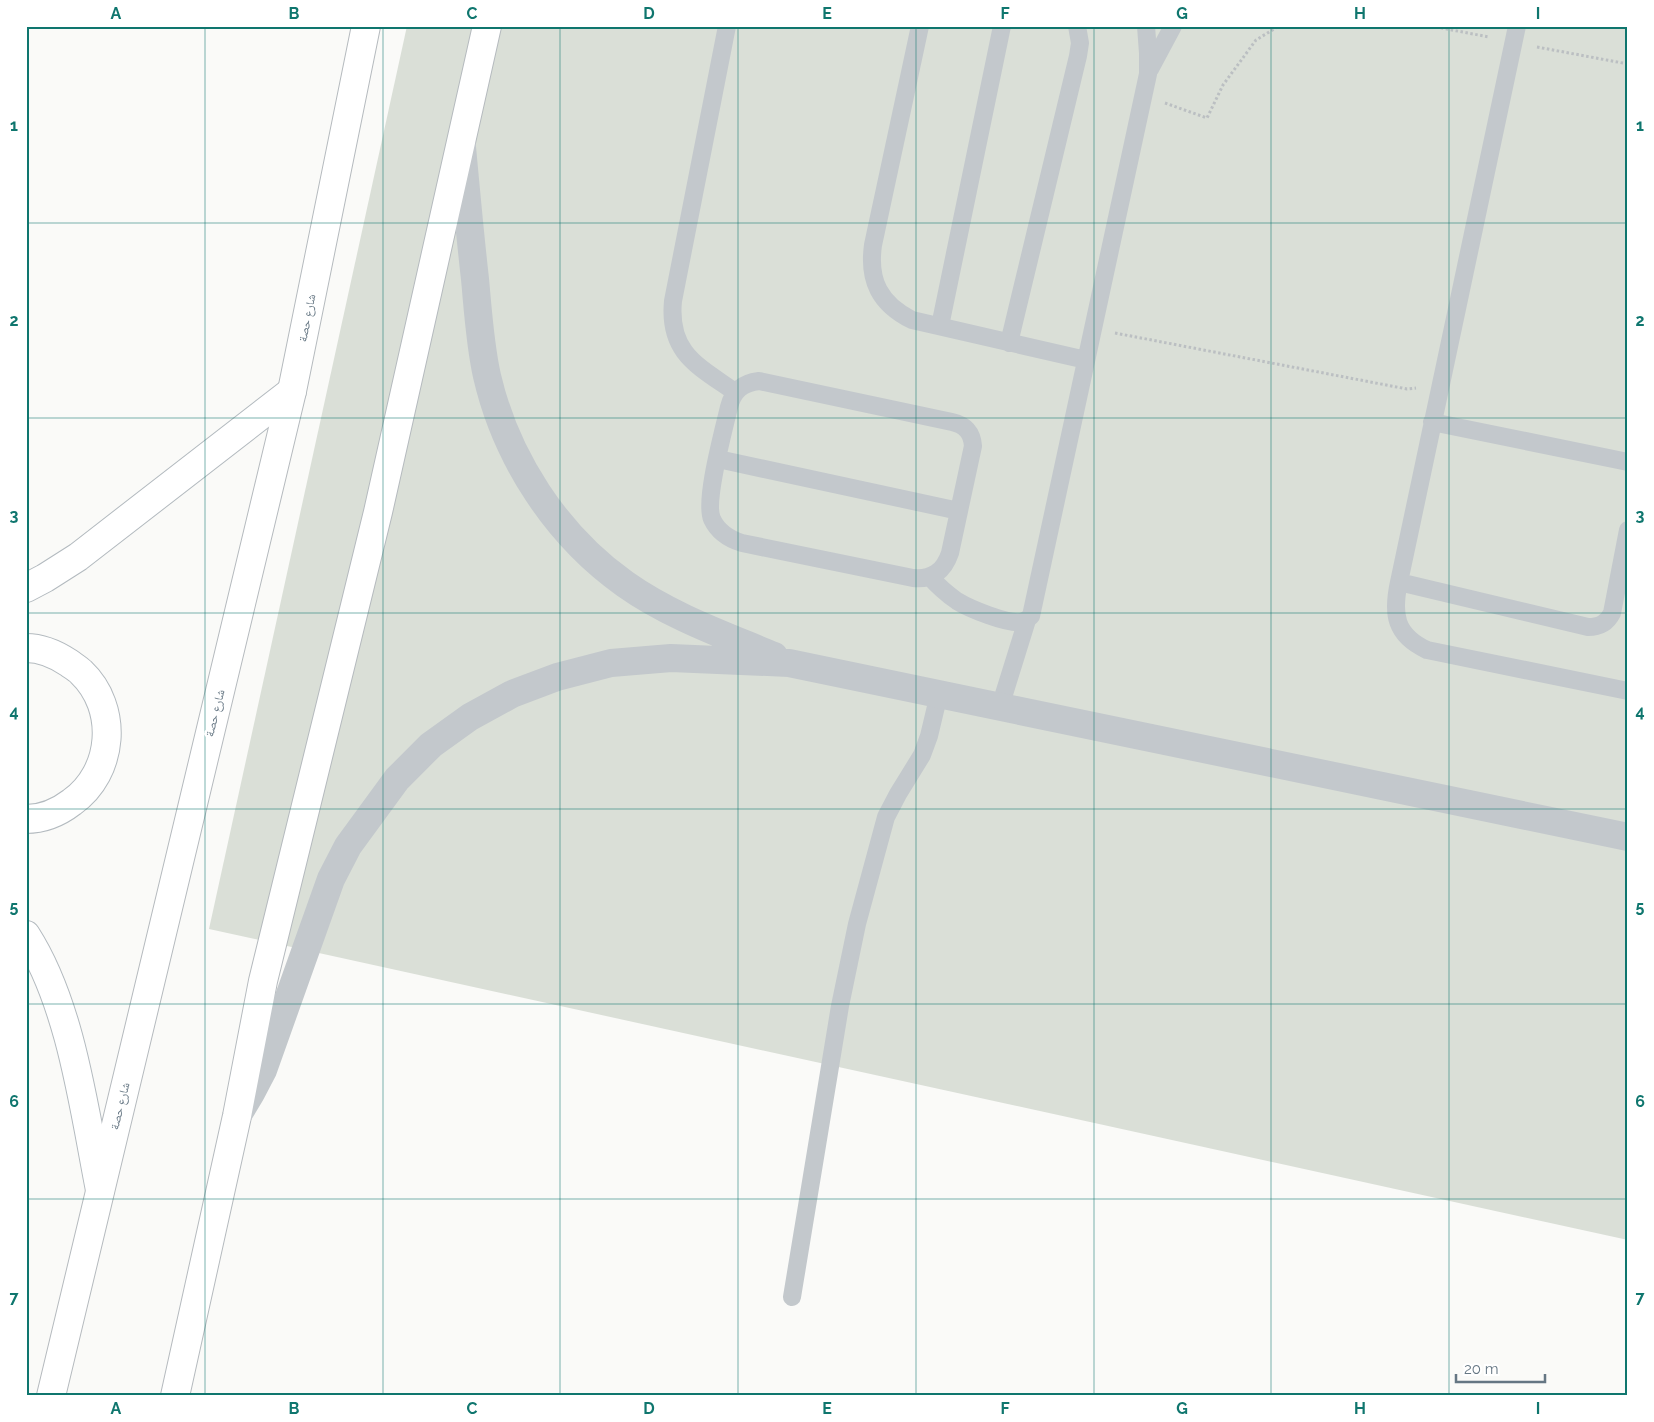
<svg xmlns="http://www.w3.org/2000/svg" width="1654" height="1422" font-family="Raleway,'Noto Naskh Arabic',sans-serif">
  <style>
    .green { fill: #dadfd7 }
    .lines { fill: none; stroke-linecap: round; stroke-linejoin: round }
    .secondary-casing { stroke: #b3babf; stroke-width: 30 }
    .primary-casing { stroke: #b5babe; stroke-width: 30 }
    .path { stroke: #bbbfc2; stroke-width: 3; stroke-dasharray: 2.5 2.5; stroke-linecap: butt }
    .service { stroke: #c3c8cc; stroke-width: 18 }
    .tertiary { stroke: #c3c8cc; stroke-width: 28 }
    .secondary { stroke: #fff; stroke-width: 28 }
    .primary { stroke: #fff; stroke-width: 28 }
    .grid { fill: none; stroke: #0f766e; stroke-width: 1; stroke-opacity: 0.55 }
    .labels { text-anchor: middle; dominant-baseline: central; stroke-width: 5; stroke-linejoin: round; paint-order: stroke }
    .street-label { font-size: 12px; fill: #657683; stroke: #fff }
    .neatline { fill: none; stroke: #0f766e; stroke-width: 2 }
    .grid-label { font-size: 16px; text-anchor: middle; font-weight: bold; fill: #0f766e }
  </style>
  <rect width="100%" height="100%" fill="#fafaf8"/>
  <path class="green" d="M407 26H1628V1240L209 929Z"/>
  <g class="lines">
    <g class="secondary-casing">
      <path id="secondary" d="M26 588 45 578 78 557 292 391
        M26 648C41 648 57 655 69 663 73 666 78 669 81 672 119 708 114 772 72 802 59 812 43 819 26 819
        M26 935C71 1005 84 1109 100 1190"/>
    </g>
    <g class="primary-casing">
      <path id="primary" d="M51 1396 292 391 366 26
        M175 1396 237 1116 263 981 378 512 487 26"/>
    </g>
    <path class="path" d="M1431 26 1489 37
      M1537 47 1628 64
      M1165 103 1207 118 1223 85 1256 40 1279 26
      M1115 333 1407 389 1416 388"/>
    <path class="service" d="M727 26 673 301C668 353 698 366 735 392
      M920 26 873 245C868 281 880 304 912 320L1086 360
      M1517 26 1399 582C1392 614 1395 635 1427 650L1628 691
      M1150 69 1173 26
      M940 326 1002 26
      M1009 343 1078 56 1080 43 1077 26
      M759 381 952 422C965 425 972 432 973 446L950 553C944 571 932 580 913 578L742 543C729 539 718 532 712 519 704 501 724 429 729 407 733 391 742 383 759 381Z
      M1432 422 1628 462
      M718 459 959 511
      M930 577C938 586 947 594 957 601 970 609 1007 624 1021 622 1026 621 1028 619 1031 616L1148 74V53L1146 26
      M1399 582 1588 627C1600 627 1607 623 1612 613L1628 530
      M1000 707 1027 620
      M792 1297 840 1006 857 924 886 817 898 794 922 755 929 736 939 694"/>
    <path class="tertiary" d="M462 147C466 191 470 235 475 279 478 311 480 345 487 376 506 458 556 535 625 584 670 616 724 635 774 656
      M239 1113 251 1093 263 1070 331 879 348 846 397 779 431 745 470 717 512 694 557 677 611 663 671 658 789 663 1628 837"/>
    <use href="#secondary" class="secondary"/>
    <use href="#primary" class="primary"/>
  </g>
  <path class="grid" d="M205 26V1396M383 26V1396M560 26V1396M738 26V1396M916 26V1396M1094 26V1396M1271 26V1396M1449 26V1396M26 223H1628M26 418H1628M26 613H1628M26 809H1628M26 1004H1628M26 1199H1628"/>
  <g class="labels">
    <g class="street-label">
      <text transform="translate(307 318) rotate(-79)">شارع حصة</text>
      <text transform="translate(215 713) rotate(-76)">شارع حصة</text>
      <text transform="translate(120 1106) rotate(-76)">شارع حصة</text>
    </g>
  </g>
  <rect width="1654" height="1422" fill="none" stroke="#ffffff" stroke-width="55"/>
  <path d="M1456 1374v8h89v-8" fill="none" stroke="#657683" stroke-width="2.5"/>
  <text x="1464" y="1374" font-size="15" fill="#657683" stroke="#ffffff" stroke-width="4" paint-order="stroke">20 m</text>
  <rect x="28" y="28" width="1598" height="1366" class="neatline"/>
  <g class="grid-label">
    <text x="116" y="19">A</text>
    <text x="294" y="19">B</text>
    <text x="472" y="19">C</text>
    <text x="649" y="19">D</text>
    <text x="827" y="19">E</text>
    <text x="1005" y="19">F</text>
    <text x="1182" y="19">G</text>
    <text x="1360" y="19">H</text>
    <text x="1538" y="19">I</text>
    <text x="14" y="131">1</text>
    <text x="1640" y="131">1</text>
    <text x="14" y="326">2</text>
    <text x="1640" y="326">2</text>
    <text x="14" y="521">3</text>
    <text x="1640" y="521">3</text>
    <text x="14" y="717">4</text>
    <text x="1640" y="717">4</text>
    <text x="14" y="912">5</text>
    <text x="1640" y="912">5</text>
    <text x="14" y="1107">6</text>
    <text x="1640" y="1107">6</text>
    <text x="14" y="1303">7</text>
    <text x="1640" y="1303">7</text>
    <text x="116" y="1414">A</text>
    <text x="294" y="1414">B</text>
    <text x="472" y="1414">C</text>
    <text x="649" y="1414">D</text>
    <text x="827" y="1414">E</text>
    <text x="1005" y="1414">F</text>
    <text x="1182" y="1414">G</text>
    <text x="1360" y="1414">H</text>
    <text x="1538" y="1414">I</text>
  </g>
</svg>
